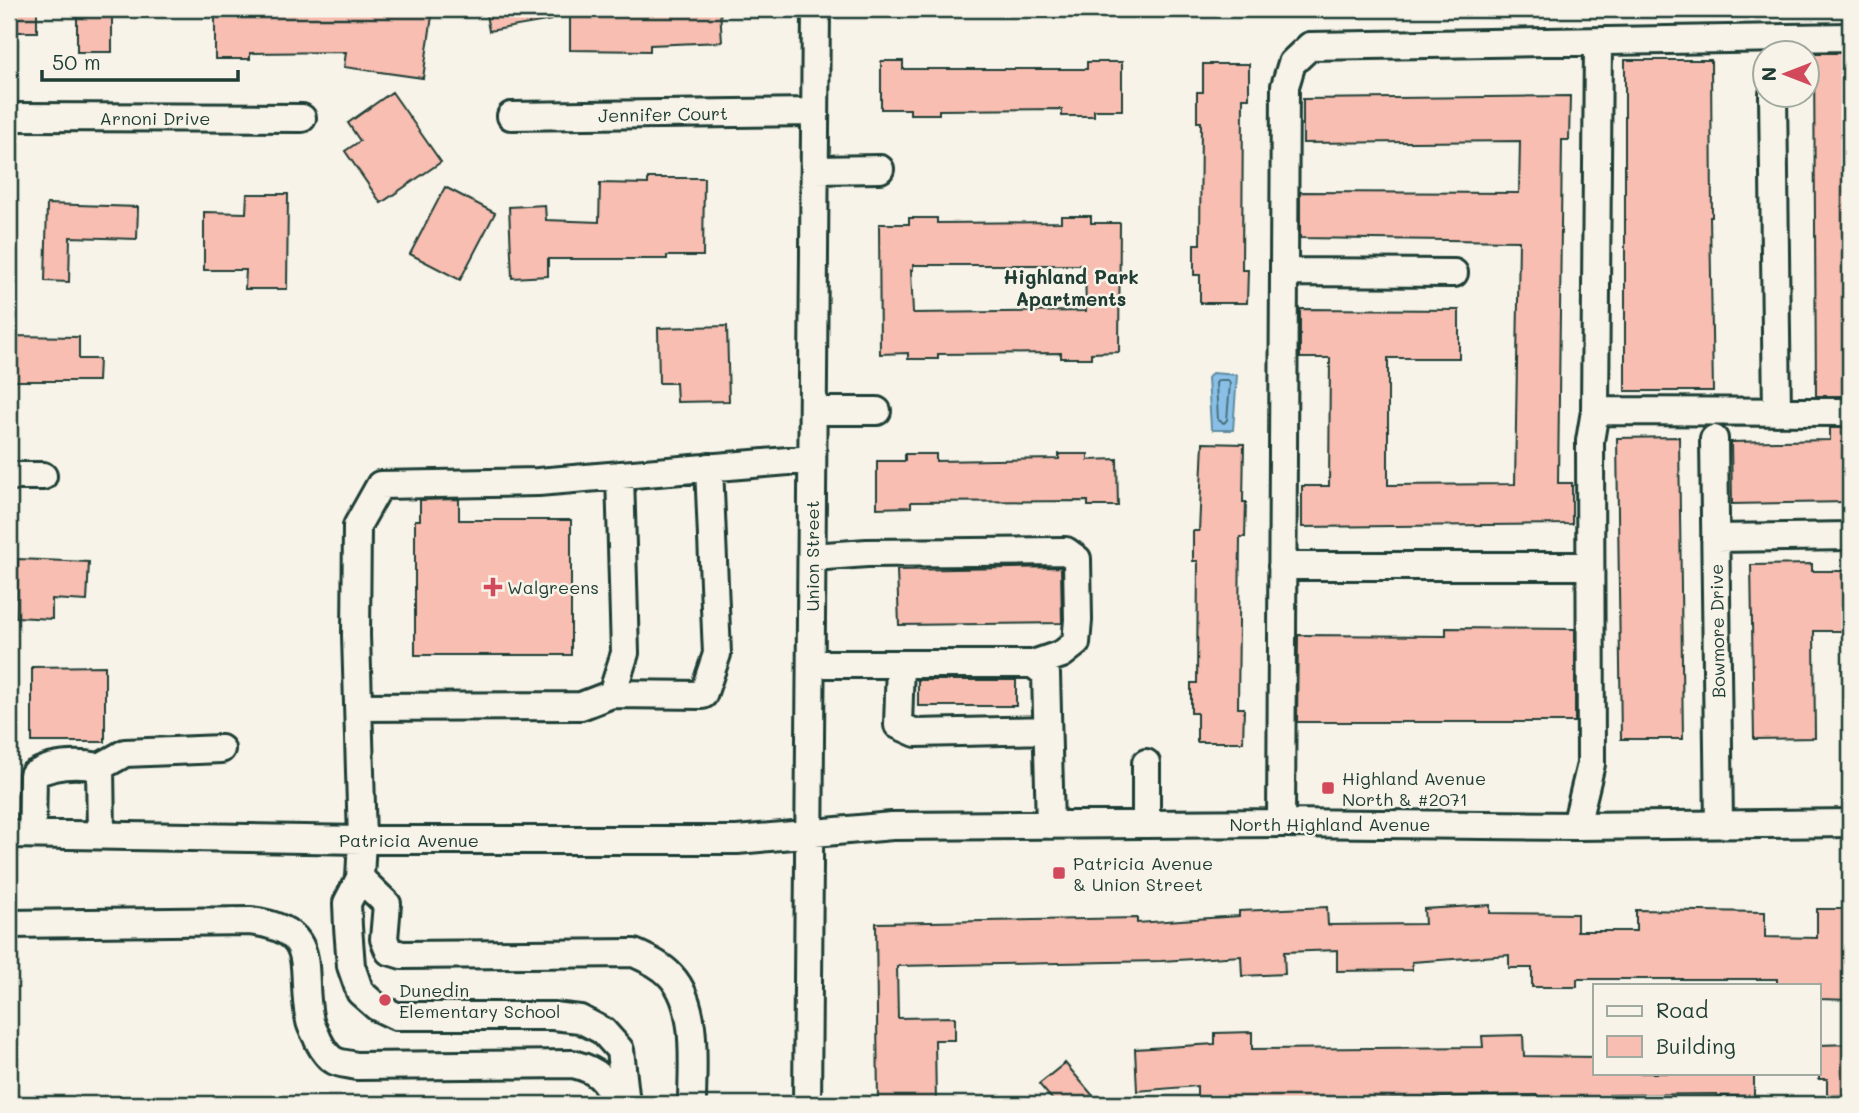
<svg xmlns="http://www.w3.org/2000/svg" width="1859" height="1113" font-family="Mali,sans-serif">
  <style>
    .water { fill: #8ac0e8; stroke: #5f8ca0; stroke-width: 2 }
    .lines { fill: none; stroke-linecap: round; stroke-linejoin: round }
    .shore { stroke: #4a717c; stroke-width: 2 }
    .building { fill: #f8beb1; stroke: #1f3d34; stroke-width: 2; fill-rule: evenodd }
    .minor-casing { stroke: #1f3d34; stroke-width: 32 }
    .minor { stroke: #f7f3e8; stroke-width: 26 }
    .poi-dot { fill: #d1495b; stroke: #f7f3e8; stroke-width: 2.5 }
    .labels { text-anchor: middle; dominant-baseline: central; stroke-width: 5; stroke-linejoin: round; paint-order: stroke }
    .street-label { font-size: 18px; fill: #1f3d34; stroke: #f7f3e8 }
    .poi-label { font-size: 18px; fill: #1f3d34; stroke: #f7f3e8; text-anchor: start }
    .neighbourhood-label { font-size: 19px; font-weight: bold; fill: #1f3d34; stroke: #f7f3e8 }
  </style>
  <rect width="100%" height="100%" fill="#f7f3e8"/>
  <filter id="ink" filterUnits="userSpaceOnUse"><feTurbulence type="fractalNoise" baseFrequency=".0143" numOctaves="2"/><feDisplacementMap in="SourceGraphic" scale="14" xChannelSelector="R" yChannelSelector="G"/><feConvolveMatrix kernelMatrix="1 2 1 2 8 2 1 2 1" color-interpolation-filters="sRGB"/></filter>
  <g filter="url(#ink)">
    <path class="water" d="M1212 373 1237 375 1233 430H1213L1211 427 1208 378Z"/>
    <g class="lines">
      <path class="shore" d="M1219 380H1228L1230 383 1227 420 1224 423 1218 420 1216 383Z"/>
    </g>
    <path class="building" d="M9 9H37V32H9Z
      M77 9H112V52H77Z
      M215 9H433L423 78 344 67 346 52 250 53V59H215Z
      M485 9H551L552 20 489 31Z
      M570 9H720L722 42 650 45V51L570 50Z
      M1814 53H1850V396H1816Z
      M1625 60H1711L1712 217H1710L1713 391H1625Z
      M881 61H903V69H1087V62H1122V110H1094V116H1062V109L939 110V114H910V109H881Z
      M1203 64H1249V98H1243L1242 270H1248L1247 303H1200V275H1194V244H1200L1201 122H1197V92H1203Z
      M392 92 441 162 381 203 345 151 360 141 348 123Z
      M1570 96 1569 140H1562L1558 483H1572V524L1302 527V486H1329L1330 358H1300V309L1459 310V358H1388V485L1515 484 1519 241 1300 238V192L1519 193 1520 141 1303 143V99Z
      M648 178H704L703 256H667V259H548V276L512 278 509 207 545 205 546 220 599 222 600 183 648 184Z
      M445 187 495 213 460 280 410 254Z
      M247 194H288L287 289H245L246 270H204V212L246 213Z
      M47 204 138 207 137 239 70 237 69 282 45 281Z
      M1061 216H1091V223H1120L1119 352 1091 353V358H1061V353L938 354V359H908V353L880 354 879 224H909V218H937V223L1061 222ZM913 265H1085L1086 311 913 313 911 270H913Z
      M727 326 729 401 677 402 676 383H659L658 328Z
      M9 336 79 337V359H99L98 381H9Z
      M1830 428H1850V502L1732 504 1731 442 1830 440Z
      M1679 437 1683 739H1621L1617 438Z
      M1203 443 1244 444 1243 502H1246L1245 537H1240L1238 708H1244L1243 742H1197V713H1191V683H1197L1198 561H1193V531H1199Z
      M905 454H936V461L1059 459V454H1088V460L1117 459 1118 506H1088V501L911 502V507L877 508V461H905Z
      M459 499V520H571V655H415V520H420V500Z
      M18 559 89 562 87 601 52 599V619L16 617Z
      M1812 564V571H1850V631H1814L1815 738 1754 739 1751 565Z
      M1061 567 1062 623 899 625 897 570Z
      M1446 628 1575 629V722H1297L1298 635 1446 636Z
      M105 666V742H32V667Z
      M918 680H1016V706H918Z
      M1490 905V913L1577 914V931H1636V910L1765 912V937L1817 938V909H1850V1000L1819 999V985H1777V979H1577V987H1532V968H1509V955L1412 962V970L1337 971V950L1284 952 1285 974 1242 976 1241 956 1161 961 897 966 898 1018 955 1017V1040H935L936 1104H878L876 923 1137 918V923L1239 916V911L1327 907 1328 925 1425 924 1424 909Z
      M1252 1032V1049L1483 1047 1482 1036 1523 1035 1524 1056 1595 1057V1073H1754V1096H1717V1094L1609 1095V1097H1537V1095L1357 1099V1101L1197 1103V1086L1137 1091 1135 1049 1215 1044V1033Z
      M1850 1044V1095L1827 1096V1079H1819V1045Z
      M1065 1063 1100 1104H1056L1039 1084Z"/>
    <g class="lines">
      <g class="minor-casing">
        <path id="minor" d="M1773 94 1777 412
          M511 116 815 112
          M9 117 302 118
          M815 170 880 169
          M1284 272 1454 273
          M813 411H877
          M1595 411 1850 412
          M1714 439 1719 824
          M9 476H43
          M1715 538 1850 536
          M812 557 867 553 1066 551 1077 559 1078 620 1076 643 1062 654 1033 664
          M1282 566H1589
          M811 664H1033L1046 674 1050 825
          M900 664 898 725 916 733 1047 730
          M612 694 703 695 717 654 709 467
          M358 707 581 706 612 694 625 653 620 475
          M1281 823 1285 86 1292 63 1310 46 1850 37
          M1146 824V763
          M1576 826 1591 764 1590 441 1595 411 1598 43
          M9 834 362 840H737L892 826 1281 823 1576 826 1850 823
          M32 834 33 775C54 763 77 763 100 767
          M101 835 100 767 125 753 221 749
          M360 878 387 904 384 939 389 951 402 955 634 953C647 959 661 965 671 976 699 1006 692 1066 692 1104
          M9 924 250 921C324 930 298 969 310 1021 311 1027 316 1034 318 1040 322 1048 327 1057 335 1061 341 1064 350 1064 356 1066L573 1064C597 1070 608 1079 614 1104
          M626 1104 620 1050 603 1031 580 1019 553 1016H396L377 1007 360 992 351 966 348 927 347 903 360 878 362 840 356 635 357 526 380 485 538 482 812 459
          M807 1104 816 9"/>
      </g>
      <use href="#minor" class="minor"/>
    </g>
  </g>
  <g class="poi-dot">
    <path d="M489.5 576.5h7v7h7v7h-7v7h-7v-7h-7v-7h7z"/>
    <rect x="1321" y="781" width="14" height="14" rx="3.5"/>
    <rect x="1052" y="866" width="14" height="14" rx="3.5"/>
    <circle cx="385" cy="1000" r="7"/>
  </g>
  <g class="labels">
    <g class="street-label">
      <text transform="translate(663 114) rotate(-1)">Jennifer Court</text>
      <text x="155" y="118">Arnoni Drive</text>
      <text transform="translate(812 556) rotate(-90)">Union Street</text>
      <text transform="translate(1717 631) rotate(-91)">Bowmore Drive</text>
      <text x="1330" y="824">North Highland Avenue</text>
      <text x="409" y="840">Patricia Avenue</text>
    </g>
    <g class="poi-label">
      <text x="507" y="587">Walgreens</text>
      <text x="1342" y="778">Highland Avenue<tspan x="1342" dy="21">North &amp; #2071</tspan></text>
      <text x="1073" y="863">Patricia Avenue<tspan x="1073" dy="21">&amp; Union Street</tspan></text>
      <text x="399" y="990">Dunedin<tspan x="399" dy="21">Elementary School</tspan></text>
    </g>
    <g class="neighbourhood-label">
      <text x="1071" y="276">Highland Park<tspan x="1071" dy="22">Apartments</tspan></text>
    </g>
  </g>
  <rect width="1859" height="1113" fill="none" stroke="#f7f3e8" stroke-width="35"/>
  <rect x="18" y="18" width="1824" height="1078" fill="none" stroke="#1f3d34" stroke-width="2.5" filter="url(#ink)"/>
  <rect x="1593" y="984" width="228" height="91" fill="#f7f3e8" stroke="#a1aaa0" stroke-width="2"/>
  <rect x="1607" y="1006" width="35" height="10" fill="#f7f3e8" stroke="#a1aaa0" stroke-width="2"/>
  <text x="1656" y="1018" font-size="21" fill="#1f3d34">Road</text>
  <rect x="1607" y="1036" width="35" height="21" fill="#f8beb1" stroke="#a1aaa0" stroke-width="2"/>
  <text x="1656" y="1054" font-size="21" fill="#1f3d34">Building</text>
  <g transform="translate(1786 74) rotate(270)"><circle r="33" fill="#f7f3e8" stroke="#a1aaa0" stroke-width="2"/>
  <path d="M0-5L12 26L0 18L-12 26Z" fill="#d1495b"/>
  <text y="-10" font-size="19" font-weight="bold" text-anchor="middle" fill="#1f3d34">N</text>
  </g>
  <path d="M42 70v10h196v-10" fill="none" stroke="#1f3d34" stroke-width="3.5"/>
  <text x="52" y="70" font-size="21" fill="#1f3d34" stroke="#f7f3e8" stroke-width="5" paint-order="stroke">50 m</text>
</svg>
